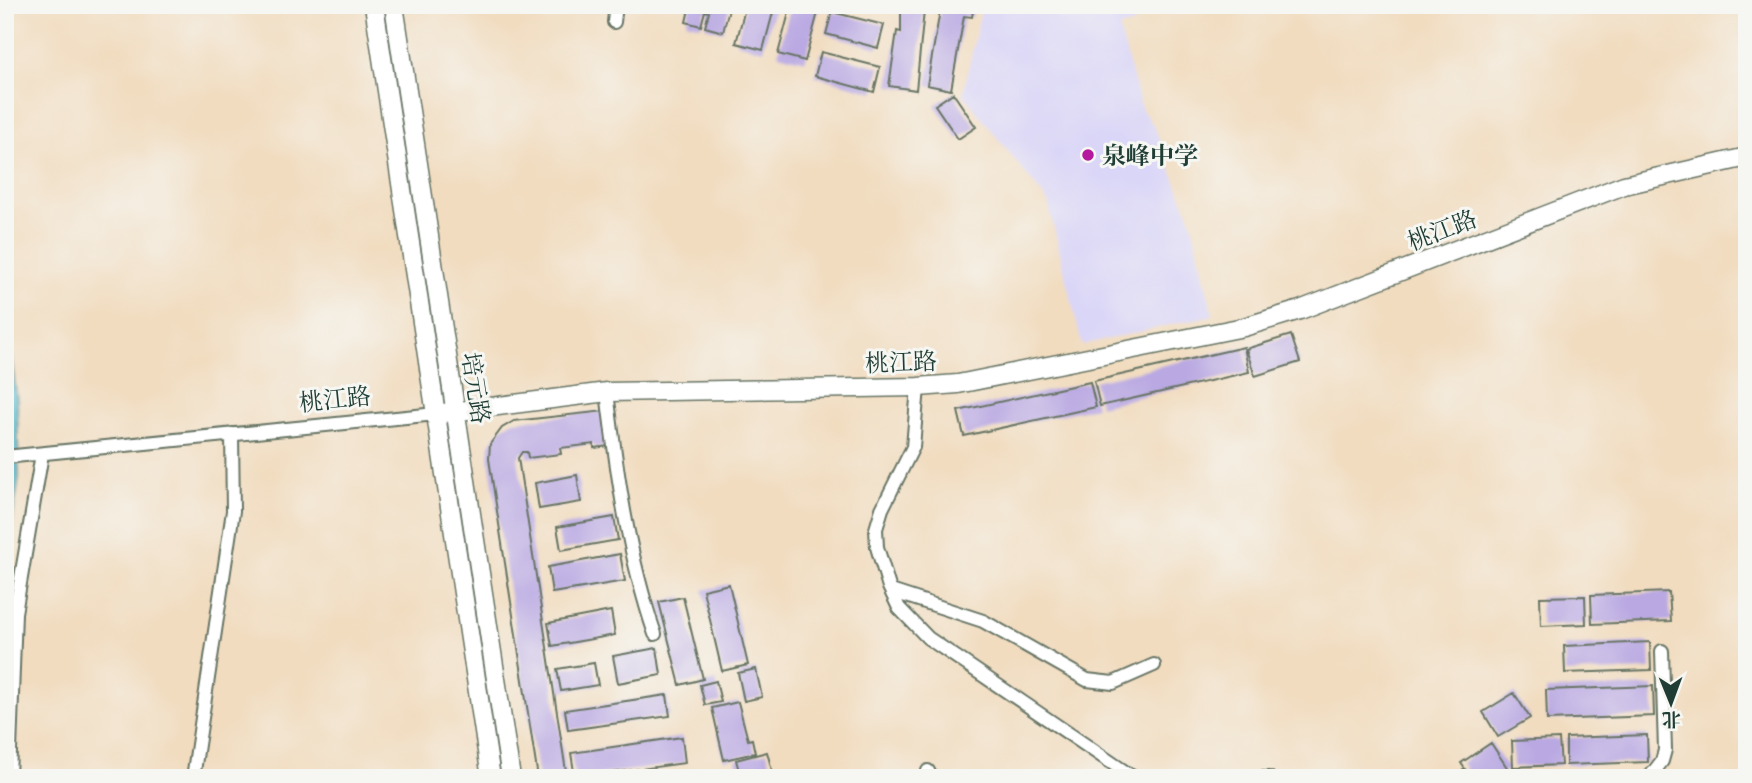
<svg xmlns="http://www.w3.org/2000/svg" width="1752" height="783" font-family="'Gentium Book Plus','Noto Serif SC',serif">
  <style>
    .built { fill: #dad6f7 }
    .water { fill: #4eb7cc; stroke: #367a80; stroke-width: 2 }
    .building { fill: #b9a8e2 }
    .lines { fill: none; stroke-linecap: round; stroke-linejoin: round }
    .street-casing { stroke: #687565; stroke-width: 16 }
    .secondary-casing { stroke: #687565; stroke-width: 21 }
    .street { stroke: #fff; stroke-width: 12 }
    .secondary { stroke: #fff; stroke-width: 18 }
    .poi-dot { fill: #b5179e; stroke: #f6f6f2; stroke-width: 2.5 }
    .labels { text-anchor: middle; dominant-baseline: central; stroke-width: 6; stroke-linejoin: round; paint-order: stroke }
    .poi-label { font-size: 24px; font-weight: bold; fill: #1f3d34; stroke: #f6f6f2; text-anchor: start }
    .street-label { font-size: 24px; fill: #1f3d34; stroke: #f6f6f2 }
  </style>
  <rect width="100%" height="100%" fill="#f6f6f2"/>
  <filter id="ink" filterUnits="userSpaceOnUse"><feTurbulence type="fractalNoise" baseFrequency=".0143" numOctaves="2"/><feDisplacementMap in="SourceGraphic" scale="14" xChannelSelector="R" yChannelSelector="G"/><feConvolveMatrix kernelMatrix="1 2 1 2 8 2 1 2 1" color-interpolation-filters="sRGB"/></filter>
  <filter id="wash" filterUnits="userSpaceOnUse"><feTurbulence type="fractalNoise" baseFrequency=".00686" numOctaves="4" result="noise"/><feDisplacementMap in="SourceGraphic" scale="28" xChannelSelector="R" yChannelSelector="G"/><feGaussianBlur stdDeviation="1.57" result="paint"/><feColorMatrix in="noise" values="0 0 0 0 0 0 0 0 0 0 0 0 0 0 0 0 0 1.4 0 .05"/><feComposite in="paint" operator="in"/></filter>
  <g filter="url(#wash)">
    <rect width="100%" height="100%" fill="#f1dcbf"/>
    <path class="built" d="M982 5H1130L1135 24 1119 28 1142 110 1154 126 1191 220 1213 315 1082 345 1048 202 963 94Z"/>
    <path class="water" d="M5 312 17 401 19 478 5 567Z"/>
    <g id="blocks">
      <path class="building" d="M690 5H730L723 32 705 27 709 12 705 11 701 26 686 22Z
        M746 5H775L763 50 736 43Z
        M791 5H820L805 61 778 54Z
        M941 5H974L972 17 964 16 951 90 927 85Z
        M901 11H924L916 90 889 86 897 31 901 32Z
        M832 12 884 25 878 48 826 34Z
        M821 52 880 67 874 92 815 76Z
        M953 93 976 127 958 139 935 105Z
        M1291 335 1300 362 1255 376 1246 349Z
        M1244 347 1249 372 1100 406 1094 381Z
        M1090 382 1096 407 964 436 958 411Z
        M605 411 609 446 594 448V444L560 448 561 454 528 458 527 452H522L518 458 567 778H538L489 459 490 444 502 428 514 421Z
        M577 475 581 502 539 509 535 483Z
        M614 517 618 540 561 550 557 527Z
        M620 554 625 581 552 593 548 567Z
        M729 584 748 665 722 671 703 590Z
        M1669 592 1671 621 1592 624 1591 595Z
        M1585 596 1586 624 1541 626 1540 597Z
        M683 597 703 679 680 685 659 602Z
        M611 611 615 635 552 646 548 623Z
        M1650 642 1651 670 1565 673 1564 646Z
        M657 648 661 675 618 683 613 656Z
        M594 663 598 685 561 691 557 669Z
        M756 669 762 697 744 701 738 673Z
        M716 681 721 702 705 705 700 685Z
        M1653 686 1654 716 1547 720 1546 690Z
        M1514 693 1530 718 1498 737 1483 712Z
        M667 695 670 716 568 730 565 710Z
        M738 702 748 740 752 739 755 753 724 760 712 708Z
        M1647 735 1648 762 1566 765V738Z
        M682 737 685 763 575 778 571 753Z
        M1559 739 1561 765 1513 767 1512 741Z
        M1491 743 1508 769 1495 778H1462L1459 773 1465 769 1461 763Z
        M767 752 774 778H741L736 760Z
        M1616 774V778H1567V776Z"/>
    </g>
  </g>
  <g filter="url(#ink)">
    <use href="#blocks" fill-opacity="0" stroke="#687565" stroke-width="2"/>
    <g class="lines">
      <g class="street-casing">
        <path id="street" d="M614 22 616 5
          M918 387 913 447 882 509 876 529 877 547 889 587 899 608 928 638 1134 778
          M607 392C617 474 628 555 655 634
          M5 457 436 414
          M891 591 983 621 1087 680 1113 683 1154 665
          M928 771 931 778
          M9 778 15 613 42 454
          M193 778 233 511 232 434
          M1252 778H1269
          M1649 778 1662 761 1665 750 1662 651"/>
      </g>
      <g class="secondary-casing">
        <path id="secondary" d="M374 5 491 778
          M394 5 511 778
          M436 414 607 392 918 387 958 384 1244 327 1300 310 1624 185 1747 157"/>
      </g>
      <use href="#street" class="street"/>
      <use href="#secondary" class="secondary"/>
    </g>
  </g>
  <circle class="poi-dot" cx="1088" cy="155" r="7"/>
  <g class="labels">
    <g class="poi-label">
      <text x="1102" y="155">泉峰中学</text>
    </g>
    <g class="street-label">
      <text transform="translate(1442 230) rotate(-21)">桃江路</text>
      <text transform="translate(901 362) rotate(-2)">桃江路</text>
      <text transform="translate(476 388) rotate(81)">培元路</text>
      <text transform="translate(335 399) rotate(-6)">桃江路</text>
    </g>
  </g>
  <rect width="1752" height="783" fill="none" stroke="#f6f6f2" stroke-width="28"/>
  <g transform="translate(1671 703) rotate(179)" stroke="#f6f6f2" stroke-width="5" paint-order="stroke">
  <path d="M0-5L12 26L0 18L-12 26Z" fill="#1f3d34"/>
  <text y="-10" font-size="19" font-weight="bold" text-anchor="middle" fill="#1f3d34">北</text>
  </g>
</svg>
